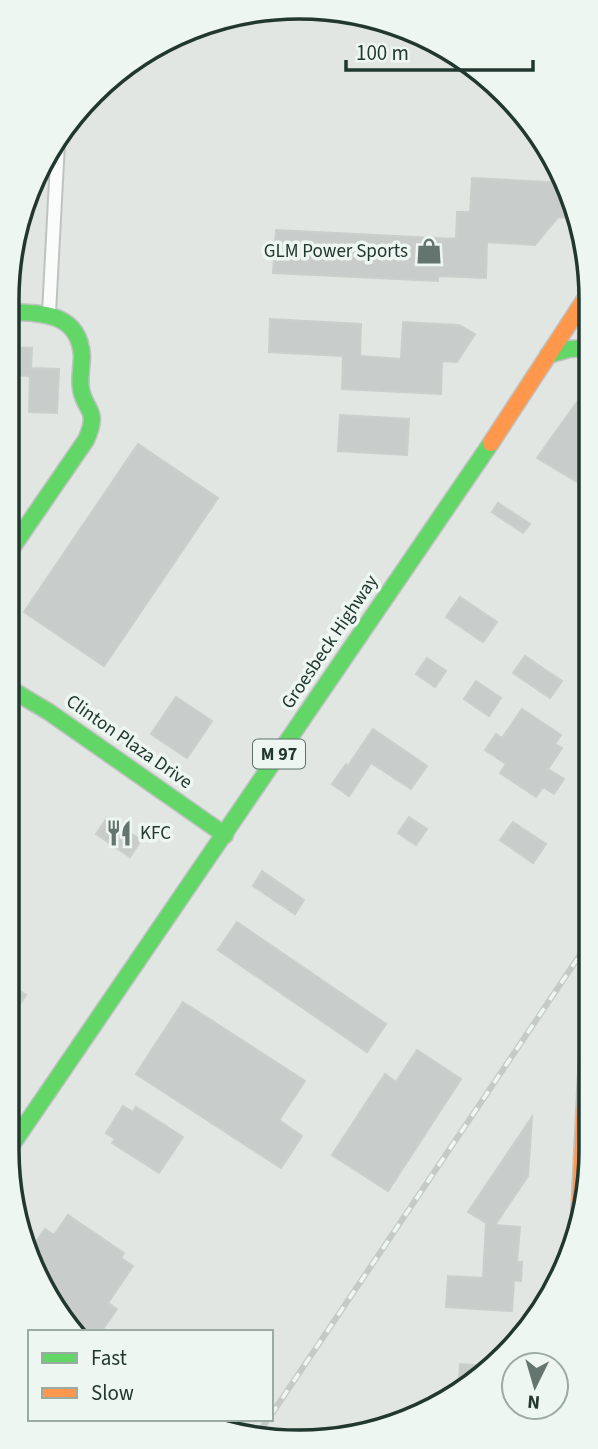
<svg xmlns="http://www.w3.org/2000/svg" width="598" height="1449" font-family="'Source Sans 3',sans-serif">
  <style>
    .building { fill: #c8cdcb; stroke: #cacfcc; stroke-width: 2 }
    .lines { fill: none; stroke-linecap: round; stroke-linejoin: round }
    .street-casing { stroke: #bec3c0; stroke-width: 16 }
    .fast-casing { stroke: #bec3c0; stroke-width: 19 }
    .slow-casing { stroke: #bec3c0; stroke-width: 19 }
    .street { stroke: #fafbfb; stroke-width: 12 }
    .fast { stroke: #63d668; stroke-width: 16 }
    .slow { stroke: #ff974d; stroke-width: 16 }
    .rail-casing { stroke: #c5c9c8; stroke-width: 6 }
    .rail { stroke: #eef6f2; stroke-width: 3.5; stroke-dasharray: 10; stroke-linecap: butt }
    .labels { text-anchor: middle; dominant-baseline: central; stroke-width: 7; stroke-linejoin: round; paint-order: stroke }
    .shield { fill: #eef6f2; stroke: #5e706a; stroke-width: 2 }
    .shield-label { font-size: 18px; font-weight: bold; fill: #213730 }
    .poi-label { font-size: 19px; fill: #213730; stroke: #eef6f2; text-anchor: end }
    .street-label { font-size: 19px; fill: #213730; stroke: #eef6f2 }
    .rim { fill: none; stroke: #213730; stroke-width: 3.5 }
  </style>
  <rect width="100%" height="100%" fill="#e1e6e3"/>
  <path class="building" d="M472 178 566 183 571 197 570 218 558 217 535 245 487 242 486 278 438 276V281L273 273 276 230 456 239 457 212H470Z
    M270 319 361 324 360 356 401 359 403 322 459 325 475 334 457 362 442 361 441 394 342 389 343 356 269 352Z
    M7 347 32 348 31 368 59 369 57 413 29 412 30 376 7 375Z
    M587 388 589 464V489L537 458Z
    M340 415 409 419 407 455 338 451Z
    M138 444 218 498 104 666 24 612Z
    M498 503 530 524 523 533 492 512Z
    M460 597 497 622 483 642 446 617Z
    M525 656 562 681 550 698 513 673Z
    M427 658 446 671 435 687 416 674Z
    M476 681 501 698 489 716 464 699Z
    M176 697 212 721 187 758 151 734Z
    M522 709 561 735 555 744 562 748 548 769 564 779 554 794 543 787 536 797 500 773 506 764 485 750 496 734 502 738Z
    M373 729 427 766 411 789 371 763 349 796 332 784 346 764 348 766Z
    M409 817 427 829 416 845 398 833Z
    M107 818 141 840 130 857 96 834Z
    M513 822 546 844 533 863 500 840Z
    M262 871 304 900 295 914 253 886Z
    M237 922 386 1024 367 1052 218 950Z
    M7 982 26 995 16 1010 7 1003Z
    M183 1002 305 1081 279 1120 302 1136 281 1168 136 1074Z
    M417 1050 461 1079 388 1191 332 1155 385 1074 396 1082Z
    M123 1106 133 1112 136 1107 183 1137 159 1173 112 1143 115 1139 106 1133Z
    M532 1117 528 1176 495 1225 520 1227 517 1262H522L521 1281 514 1280 512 1311 446 1307 448 1276 483 1278 486 1223 468 1212Z
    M68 1215 124 1253 121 1258 133 1266 108 1303 117 1309 101 1332H73L28 1253 45 1229 54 1235Z
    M460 1364 489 1366 458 1392Z"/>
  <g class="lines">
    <g class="street-casing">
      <path id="street" d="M49 313 58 143"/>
    </g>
    <g class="fast-casing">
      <path id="fast" d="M7 312C41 313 79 312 82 356 82 366 79 378 81 389 85 412 100 409 86 440L7 555
        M548 355 569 349 589 348
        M7 687 49 712 225 835
        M7 1152 491 443"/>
    </g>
    <g class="slow-casing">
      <path id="slow" d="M491 443 589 293
        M579 1223 591 980"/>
    </g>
    <use href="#street" class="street"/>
    <use href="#fast" class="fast"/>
    <use href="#slow" class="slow"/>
    <g class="rail-casing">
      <path id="rail" d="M271 1415 590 940
        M256 1437 268 1419"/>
    </g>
    <use href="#rail" class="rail"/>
  </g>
  <defs>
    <g id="shop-bare" transform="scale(2.1)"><path d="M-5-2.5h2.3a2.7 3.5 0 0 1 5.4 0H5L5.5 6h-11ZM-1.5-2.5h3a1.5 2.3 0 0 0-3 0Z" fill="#64746f" stroke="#eef6f2" stroke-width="2.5" paint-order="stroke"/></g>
    <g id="restaurant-bare" transform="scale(2.1)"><path d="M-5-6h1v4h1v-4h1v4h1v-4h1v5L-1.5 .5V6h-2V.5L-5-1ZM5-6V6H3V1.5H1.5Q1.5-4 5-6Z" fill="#64746f" stroke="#eef6f2" stroke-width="2.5" paint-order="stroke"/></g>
  </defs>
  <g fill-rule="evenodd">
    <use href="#shop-bare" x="429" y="251"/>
    <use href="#restaurant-bare" x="119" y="833"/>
  </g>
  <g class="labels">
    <rect class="shield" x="253" y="739.5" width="52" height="29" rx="5"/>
    <g class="shield-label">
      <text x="279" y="754">M 97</text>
    </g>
    <g class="poi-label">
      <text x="408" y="251">GLM Power Sports</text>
      <text x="140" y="833" text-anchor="start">KFC</text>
    </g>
    <g class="street-label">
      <text transform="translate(330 642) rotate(-56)">Groesbeck Highway</text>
      <text transform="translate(129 742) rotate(35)">Clinton Plaza Drive</text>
    </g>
  </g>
  <path d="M0 0H598V1449H0ZM299 19H299A280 280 0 0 1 579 299V1150A280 280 0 0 1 299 1430H299A280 280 0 0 1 19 1150V299A280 280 0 0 1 299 19Z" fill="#eef6f2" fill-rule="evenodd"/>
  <path class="rim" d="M299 19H299A280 280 0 0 1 579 299V1150A280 280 0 0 1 299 1430H299A280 280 0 0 1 19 1150V299A280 280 0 0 1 299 19Z"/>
  <rect x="28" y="1330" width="245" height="91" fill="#eef6f2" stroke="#9caaa4" stroke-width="2"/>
  <rect x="42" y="1353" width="35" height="10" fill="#63d668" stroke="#9caaa4" stroke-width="2"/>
  <text x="91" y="1365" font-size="21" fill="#213730">Fast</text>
  <rect x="42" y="1388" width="35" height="10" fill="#ff974d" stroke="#9caaa4" stroke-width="2"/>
  <text x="91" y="1400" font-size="21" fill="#213730">Slow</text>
  <g transform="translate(535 1386) rotate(185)"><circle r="33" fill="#eef6f2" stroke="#9caaa4" stroke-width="2"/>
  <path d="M0-5L12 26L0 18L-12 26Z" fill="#64746f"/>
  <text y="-10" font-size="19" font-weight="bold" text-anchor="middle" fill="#213730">N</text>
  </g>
  <path d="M346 60v10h187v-10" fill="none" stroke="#213730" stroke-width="3.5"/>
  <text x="356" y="60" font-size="21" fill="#213730" stroke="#eef6f2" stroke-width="5" paint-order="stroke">100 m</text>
</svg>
